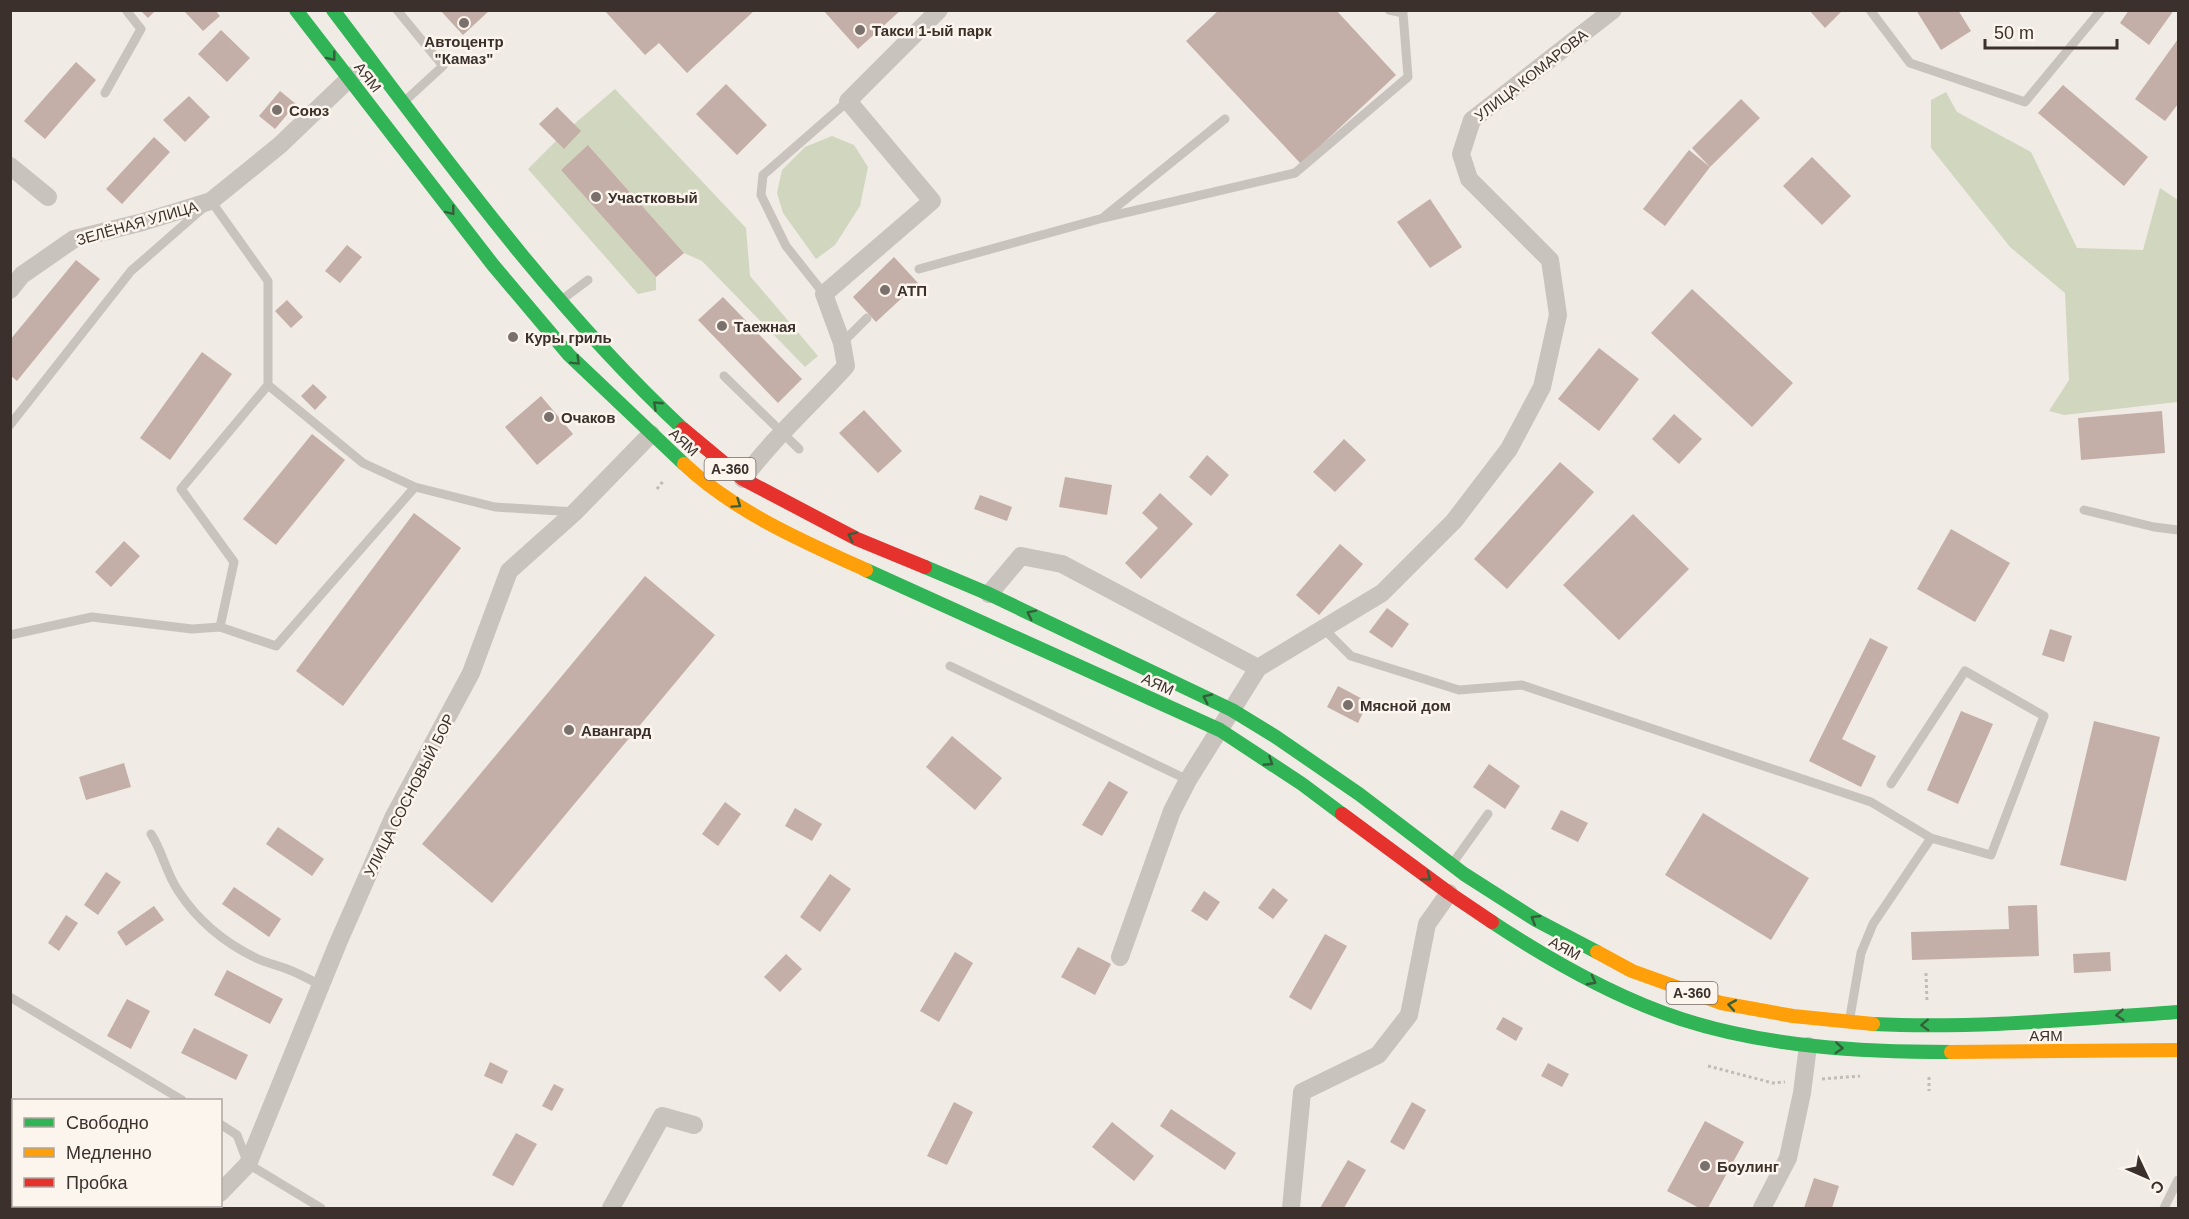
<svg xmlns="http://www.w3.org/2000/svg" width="2189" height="1219" font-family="Arial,sans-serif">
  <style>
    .green { fill: #d1d6bf }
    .building { fill: #c3afa7 }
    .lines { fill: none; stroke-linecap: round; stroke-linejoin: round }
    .path { stroke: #c2bbb6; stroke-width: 3; stroke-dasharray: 3 3; stroke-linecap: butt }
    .lane { stroke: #c9c3be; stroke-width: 9 }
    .street { stroke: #c9c3be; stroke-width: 18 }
    .fast { stroke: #30b455; stroke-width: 14 }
    .slow { stroke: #ff9f0a; stroke-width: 14 }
    .jam { stroke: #e5322d; stroke-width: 14 }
    .oneway { stroke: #375e3a }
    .poi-dot { fill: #7a716c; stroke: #fbf5ee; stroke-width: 2 }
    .labels { text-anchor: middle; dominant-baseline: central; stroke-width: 5; stroke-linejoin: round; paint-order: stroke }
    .shield { fill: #fbf5ee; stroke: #756b66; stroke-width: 1.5 }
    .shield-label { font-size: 14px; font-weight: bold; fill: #3b302b }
    .poi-label { font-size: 15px; font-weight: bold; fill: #3b302b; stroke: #fbf5ee; text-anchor: start }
    .street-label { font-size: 15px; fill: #3b302b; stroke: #fbf5ee }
  </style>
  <rect width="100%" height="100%" fill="#f0ebe5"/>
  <path class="green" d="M615 89 746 228 750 276 818 356 805 367 702 261 684 253 589 146 561 170 656 277V290L638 294 528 169 566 131Z
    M1946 92 1957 112 2031 152 2077 248 2143 250 2160 188 2178 200V404L2177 402 2064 415 2049 411 2069 380 2065 293 2010 247 1931 148V100Z
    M832 136 854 145 868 167 860 206 835 245 816 259 783 213 777 193 782 170 805 147Z"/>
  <path class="building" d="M140 10H156L148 18Z
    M186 10H215L220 16 203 31 185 12Z
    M440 10H490L463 35Z
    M604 10H755L687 73 659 43 645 55Z
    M823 10H901L858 49Z
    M1219 10H1336L1396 75 1301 164 1186 41Z
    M1809 10H1843L1825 28Z
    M1916 10H1958L1971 31 1941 50Z
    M2129 10H2174L2149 45 2120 23Z
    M221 30 250 58 227 82 198 54Z
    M2178 39V104L2165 121 2135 99Z
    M76 62 96 80 45 139 24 121Z
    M726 84 767 125 737 155 696 114Z
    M2063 85 2148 157 2124 186 2038 113Z
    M280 91 296 104 275 129 259 116Z
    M189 96 210 117 185 142 163 120Z
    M1741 99 1760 118 1710 167 1665 226 1643 209 1689 150 1710 167 1692 148Z
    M557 107 581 131 564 149 539 124Z
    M154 137 170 152 122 204 106 189Z
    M588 145 684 253 656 277 561 170Z
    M1812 157 1851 196 1822 225 1783 186Z
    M1430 199 1462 247 1430 268 1397 222Z
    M347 245 362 257 340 283 325 271Z
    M894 257 918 283 876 322 853 297Z
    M76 260 100 279 17 381 10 375V340Z
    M1692 289 1793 383 1752 427 1651 333Z
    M723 297 802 379 778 403 698 320Z
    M287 300 303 317 291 328 275 311Z
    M517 331 519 340 509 342 507 334Z
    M1599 348 1639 379 1599 431 1558 399Z
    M202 352 232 374 170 460 140 438Z
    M313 384 327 397 315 410 301 396Z
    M541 396 573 434 537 465 505 427Z
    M864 410 902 451 878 473 839 433Z
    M2162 411 2165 453 2081 460 2078 418Z
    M1674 414 1702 439 1679 464 1652 439Z
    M312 434 345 460 276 545 243 519Z
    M1344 439 1366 460 1335 492 1313 472Z
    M1207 455 1229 475 1211 496 1189 477Z
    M1560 462 1594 492 1507 589 1474 559Z
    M1065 477 1112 485 1107 515 1059 507Z
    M1160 493 1193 524 1141 579 1125 563 1158 528 1142 513Z
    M980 495 1012 507 1007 521 974 509Z
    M414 513 461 548 343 706 296 671Z
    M1633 514 1689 569 1619 640 1563 585Z
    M1951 529 2010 563 1975 622 1917 589Z
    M124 541 140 556 111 587 95 572Z
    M1340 544 1363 564 1319 615 1296 595Z
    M645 576 715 635 492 903 422 844Z
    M1387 608 1409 624 1392 648 1369 632Z
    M2050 629 2072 636 2064 662 2042 655Z
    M1870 638 1888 647 1842 739 1876 756 1861 787 1809 761Z
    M1338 686 1368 702 1358 723 1327 707Z
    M1961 711 1993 724 1958 804 1927 790Z
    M2094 721 2160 737 2126 881 2060 865Z
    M952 736 1002 778 975 810 926 767Z
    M124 763 131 787 86 800 79 777Z
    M1489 764 1520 786 1505 809 1473 787Z
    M1109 781 1128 792 1102 836 1082 825Z
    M725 802 741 814 718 846 702 834Z
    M795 808 822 824 812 841 785 826Z
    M1561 810 1588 823 1578 842 1551 829Z
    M1703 813 1809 878 1771 940 1665 875Z
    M278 827 324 859 312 876 266 844Z
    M106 872 121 882 98 915 84 905Z
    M830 874 851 889 820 932 800 917Z
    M234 887 281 919 269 937 222 904Z
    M1273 888 1288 900 1273 919 1258 908Z
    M1204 891 1220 902 1207 921 1191 911Z
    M2037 905 2039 956 1912 960 1911 932 2009 929 2008 906Z
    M154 906 164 920 126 946 117 932Z
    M66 915 78 923 59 951 48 943Z
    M1325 934 1347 946 1311 1010 1289 997Z
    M1078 947 1111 964 1095 995 1061 977Z
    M955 952 973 963 939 1022 920 1011Z
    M2110 952 2111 971 2074 973 2073 954Z
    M786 954 802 969 780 992 764 977Z
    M227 970 283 999 270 1024 214 995Z
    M127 999 150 1011 131 1049 107 1036Z
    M1503 1017 1523 1028 1516 1041 1496 1029Z
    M194 1028 248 1055 236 1080 181 1053Z
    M490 1062 508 1071 502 1084 484 1076Z
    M1548 1063 1569 1074 1562 1087 1541 1076Z
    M554 1084 564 1089 552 1111 542 1106Z
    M954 1102 973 1112 947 1165 927 1156Z
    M1412 1102 1426 1110 1404 1150 1390 1142Z
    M1171 1109 1236 1153 1225 1170 1160 1126Z
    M1705 1121 1744 1142 1708 1208H1699L1667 1191Z
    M1112 1122 1154 1156 1134 1181 1092 1147Z
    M516 1133 537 1144 513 1186 492 1175Z
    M1348 1160 1366 1170 1344 1208H1320Z
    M1814 1178 1839 1186 1832 1208H1804Z"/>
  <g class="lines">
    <path class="path" d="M657 489 664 480
      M1926 973 1927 1002
      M1708 1066 1773 1083 1785 1082
      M1929 1077V1091
      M1822 1079 1860 1076"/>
    <path class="lane" d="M397 10 443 66 407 99
      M1870 10 1910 63 2025 102 2101 10
      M105 93 141 29 126 10
      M1105 216 1225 119
      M919 269 1103 218 1295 173 1408 77 1403 13 1389 10
      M824 294 786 246 761 195 763 175 848 101
      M564 298 588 280
      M842 343 867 318
      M724 376 799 449
      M10 425 131 271 211 201 268 281V385L363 463 415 487
      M2084 510 2154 527 2178 530
      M220 627 234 562 181 489 268 385
      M1324 629 1351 656 1459 690 1522 685 1871 802 1931 838 1991 855 2044 716 1965 671 1891 784
      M10 635 92 617 192 629 220 627 276 646 415 487 495 507 575 512
      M950 666 1188 780
      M151 834C163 852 166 874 179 892 198 921 225 943 256 958 266 963 277 965 287 969 298 973 309 979 320 985
      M1455 860 1488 814
      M10 997 182 1100
      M1850 1017 1861 953 1873 924 1931 838
      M220 1124 237 1135 248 1164 321 1208
      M2164 1208 2178 1180"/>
    <path class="street" d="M10 166 48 197
      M10 290 22 275 74 239 143 222 211 201 280 145 353 75
      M743 479C773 438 812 404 846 366L842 343 824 294 932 201 848 101 939 10
      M989 594 1021 556 1062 564 1258 668
      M1120 957 1172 811 1188 780 1258 668 1382 593 1454 521 1509 449 1542 387 1558 315 1550 260 1469 179 1461 154 1472 120 1613 10
      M220 1193 248 1164 338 943 393 818 471 673 509 571 575 512 651 434
      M206 1208 209 1206
      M611 1208 662 1116 694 1125
      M1291 1208 1302 1092 1378 1055 1409 1015 1427 924 1449 893
      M1762 1208 1788 1158 1802 1093 1808 1046"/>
    <path class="fast" d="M296 10 493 265 569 355 684 464
      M333 10C444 156 549 304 683 429
      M925 567 989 594 1232 710 1276 737 1359 794 1464 874 1536 920 1597 952
      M866 570 1220 730 1302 784 1342 814
      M1492 922C1551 961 1614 997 1681 1019 1768 1047 1860 1052 1951 1052
      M1873 1024C1974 1029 2077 1019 2178 1012"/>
    <path class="slow" d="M684 464C735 512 802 541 866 570
      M1597 952 1632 971 1721 1003 1793 1016 1873 1024
      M1951 1052 2178 1050"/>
    <path class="jam" d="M683 429 743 479 857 539 925 567
      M1342 814 1449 893 1492 922"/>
  </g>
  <defs><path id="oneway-chevron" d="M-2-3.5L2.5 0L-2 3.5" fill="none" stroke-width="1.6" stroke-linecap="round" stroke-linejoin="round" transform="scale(1.5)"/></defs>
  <g class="oneway">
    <use href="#oneway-chevron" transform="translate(332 57) rotate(52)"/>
    <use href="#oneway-chevron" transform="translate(451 211) rotate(52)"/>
    <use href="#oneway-chevron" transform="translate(576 361) rotate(45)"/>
    <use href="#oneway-chevron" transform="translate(657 405) rotate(-137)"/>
    <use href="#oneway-chevron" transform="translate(737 504) rotate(34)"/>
    <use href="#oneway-chevron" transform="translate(852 536) rotate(-154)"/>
    <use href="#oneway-chevron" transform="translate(1031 614) rotate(-154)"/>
    <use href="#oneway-chevron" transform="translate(1207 698) rotate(-155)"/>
    <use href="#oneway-chevron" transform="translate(1269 762) rotate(33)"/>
    <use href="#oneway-chevron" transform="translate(1427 877) rotate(37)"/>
    <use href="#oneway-chevron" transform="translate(1535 919) rotate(-149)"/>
    <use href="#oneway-chevron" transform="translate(1592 981) rotate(28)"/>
    <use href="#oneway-chevron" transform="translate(1732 1005) rotate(-170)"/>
    <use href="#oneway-chevron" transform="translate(2120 1015) rotate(176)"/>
    <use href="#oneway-chevron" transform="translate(1925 1025) rotate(178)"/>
    <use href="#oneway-chevron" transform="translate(1839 1048) rotate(4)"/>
  </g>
  <g class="poi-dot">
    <circle cx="464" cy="23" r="6"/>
    <circle cx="860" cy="30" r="6"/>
    <circle cx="277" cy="110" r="6"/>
    <circle cx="596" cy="197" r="6"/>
    <circle cx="885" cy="290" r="6"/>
    <circle cx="722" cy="326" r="6"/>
    <circle cx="513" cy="337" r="6"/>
    <circle cx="549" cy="417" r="6"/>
    <circle cx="1348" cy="705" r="6"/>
    <circle cx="569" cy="730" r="6"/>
    <circle cx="1705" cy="1166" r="6"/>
  </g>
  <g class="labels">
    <g class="shield">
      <rect x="704.5" y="458" width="51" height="22" rx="4.5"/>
      <rect x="1666.5" y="982" width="51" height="22" rx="4.5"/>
    </g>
    <g class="shield-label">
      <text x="730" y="469">А-360</text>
      <text x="1692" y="993">А-360</text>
    </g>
    <g class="poi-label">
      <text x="872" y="30">Такси 1-ый парк</text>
      <text x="464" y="41" text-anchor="middle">Автоцентр<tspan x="464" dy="17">"Камаз"</tspan></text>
      <text x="289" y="110">Союз</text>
      <text x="608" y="197">Участковый</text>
      <text x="897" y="290">АТП</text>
      <text x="734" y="326">Таежная</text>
      <text x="525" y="337">Куры гриль</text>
      <text x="561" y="417">Очаков</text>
      <text x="1360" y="705">Мясной дом</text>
      <text x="581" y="730">Авангард</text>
      <text x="1717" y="1166">Боулинг</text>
    </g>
    <g class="street-label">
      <text transform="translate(1531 75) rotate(-38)">УЛИЦА КОМАРОВА</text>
      <text transform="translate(368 77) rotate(52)">АЯМ</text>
      <text transform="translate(137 223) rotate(-16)">ЗЕЛЁНАЯ УЛИЦА</text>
      <text transform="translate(684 442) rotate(43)">АЯМ</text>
      <text transform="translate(1158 684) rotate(24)">АЯМ</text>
      <text transform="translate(409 795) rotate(-63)">УЛИЦА СОСНОВЫЙ БОР</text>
      <text transform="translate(1565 948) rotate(28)">АЯМ</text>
      <text x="2046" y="1035">АЯМ</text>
    </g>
  </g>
  <rect width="2189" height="1219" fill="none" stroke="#3b302b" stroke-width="24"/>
  <rect x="12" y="1099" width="210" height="108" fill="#fbf5ee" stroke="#aea6a0" stroke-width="1.5"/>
  <rect x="24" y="1118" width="30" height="9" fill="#30b455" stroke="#aea6a0" stroke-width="1.5"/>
  <text x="66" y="1129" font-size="18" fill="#3b302b">Свободно</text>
  <rect x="24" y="1148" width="30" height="9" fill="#ff9f0a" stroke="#aea6a0" stroke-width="1.5"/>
  <text x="66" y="1159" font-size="18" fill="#3b302b">Медленно</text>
  <rect x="24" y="1178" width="30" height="9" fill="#e5322d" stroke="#aea6a0" stroke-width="1.5"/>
  <text x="66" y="1189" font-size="18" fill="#3b302b">Пробка</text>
  <g transform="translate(2147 1177) rotate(134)" stroke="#fbf5ee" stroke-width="4.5" paint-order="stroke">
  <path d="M0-4.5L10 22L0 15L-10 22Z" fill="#3b302b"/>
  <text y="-9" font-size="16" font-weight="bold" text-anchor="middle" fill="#3b302b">С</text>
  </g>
  <path d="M1985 39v9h132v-9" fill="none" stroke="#3b302b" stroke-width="3"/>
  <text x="1994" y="39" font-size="18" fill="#3b302b" stroke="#fbf5ee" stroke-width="4.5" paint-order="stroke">50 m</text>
</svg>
